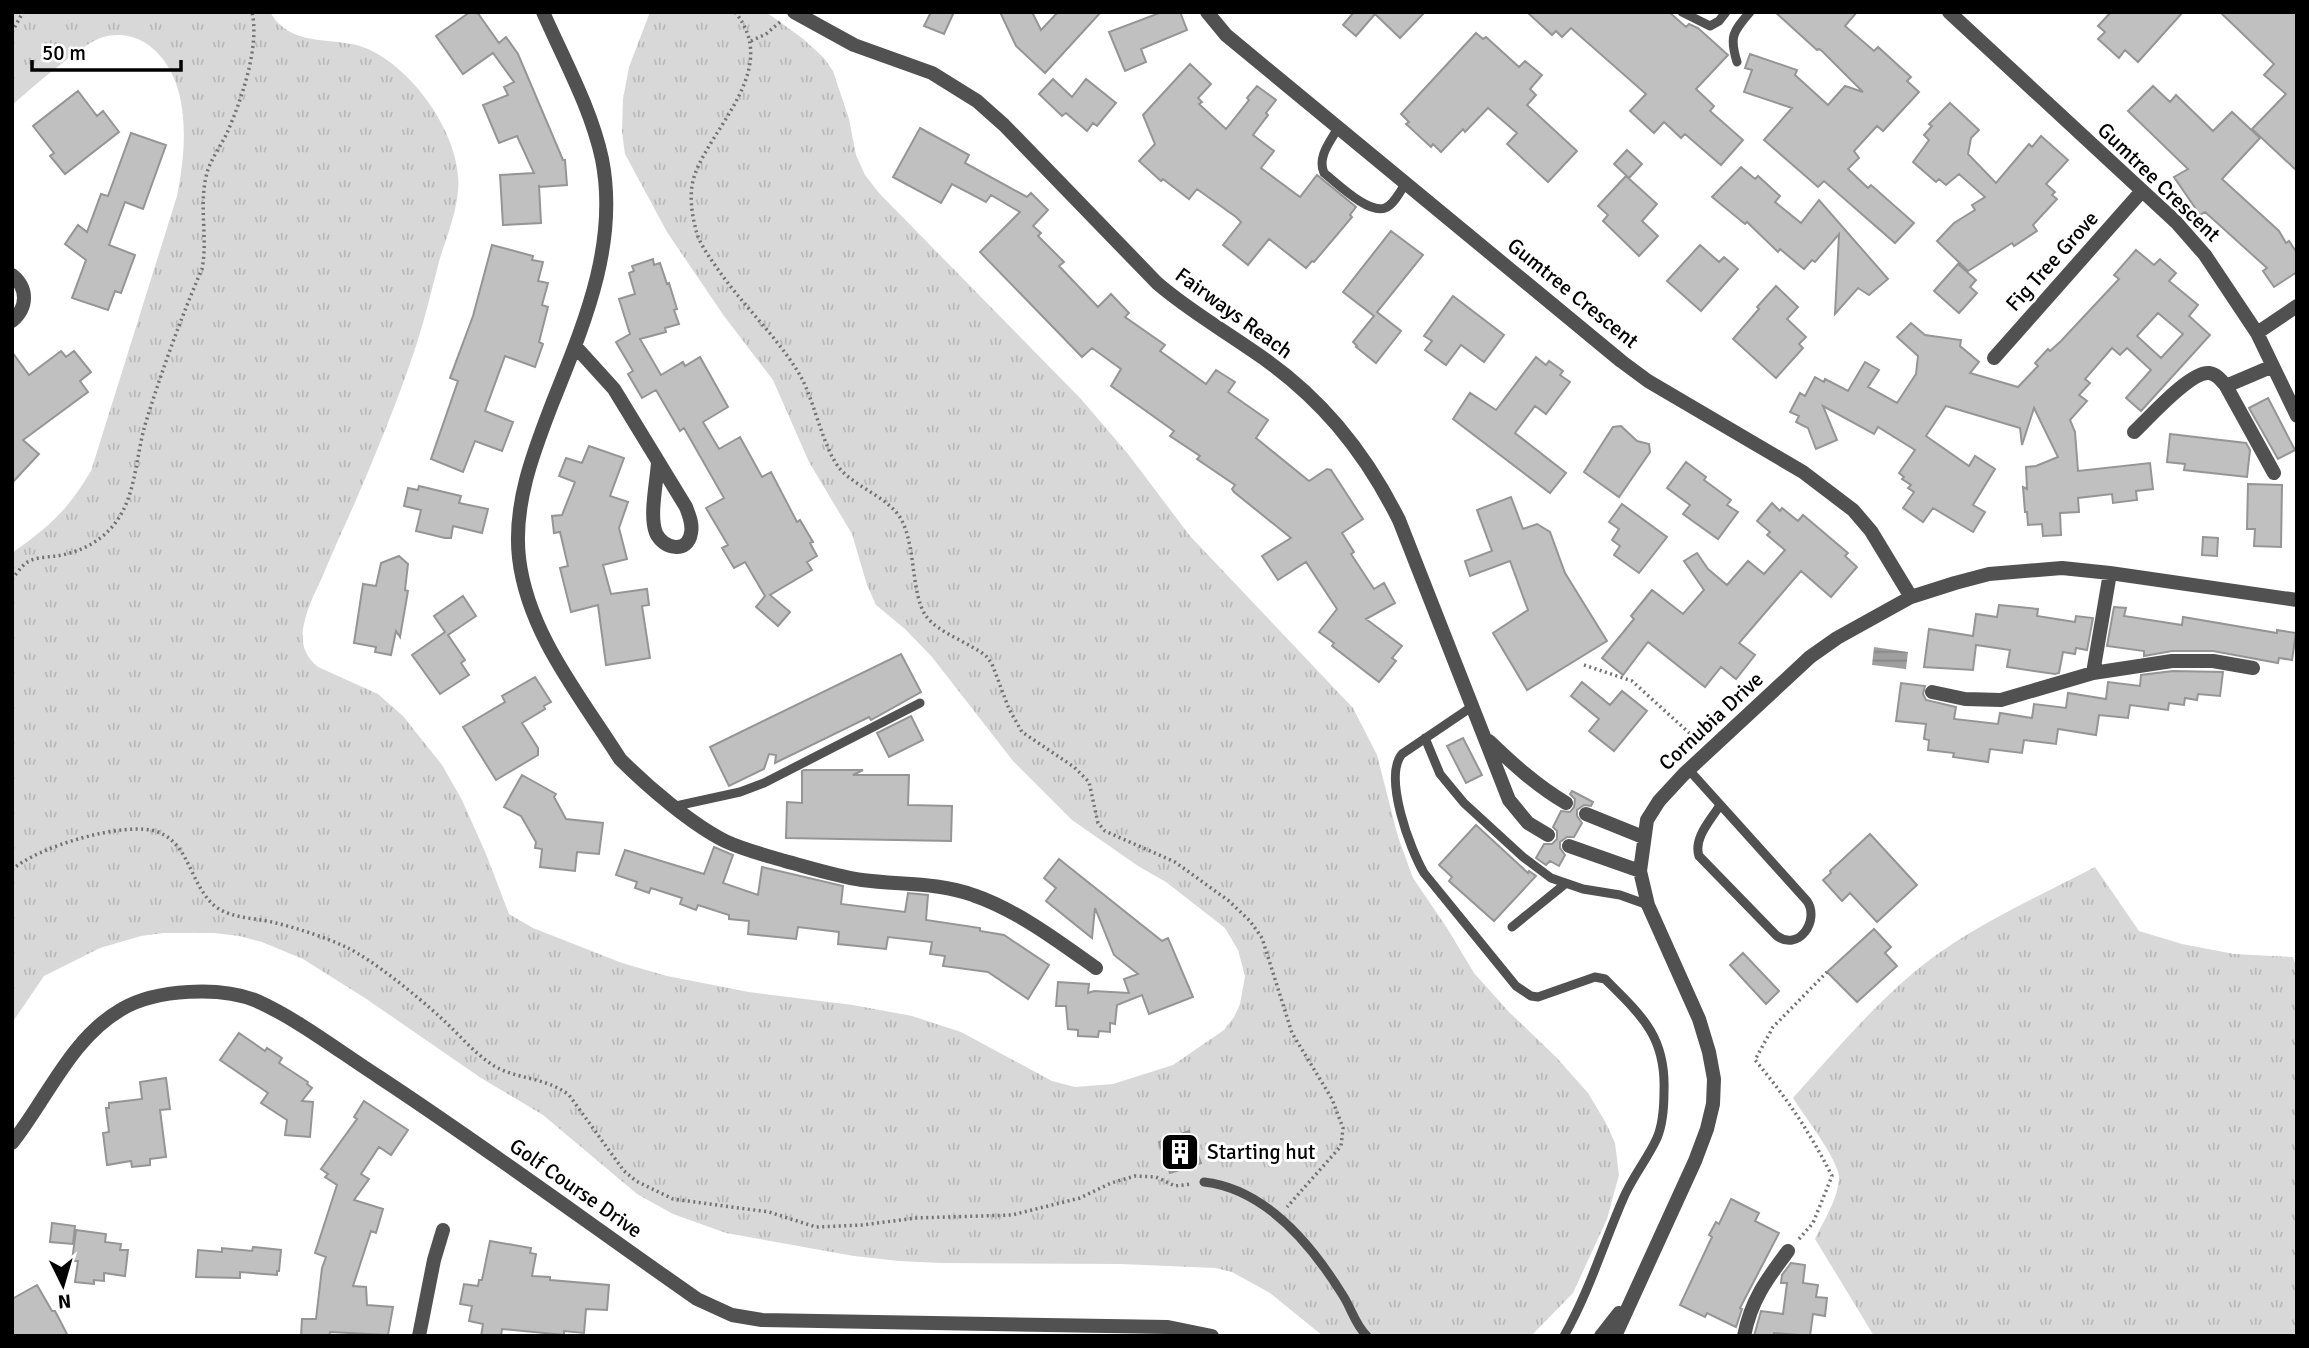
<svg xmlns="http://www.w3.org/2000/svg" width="2309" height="1348" font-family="Signika,sans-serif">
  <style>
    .grass { fill: url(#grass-tufts) }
    .water { fill: url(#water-rules) }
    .building { fill: #c0c0c0; stroke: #959595; stroke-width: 2; fill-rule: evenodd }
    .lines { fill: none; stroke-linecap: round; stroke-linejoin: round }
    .path { stroke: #737373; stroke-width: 3.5; stroke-dasharray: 2 3.5; stroke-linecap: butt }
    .lane { stroke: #515151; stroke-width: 9 }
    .street { stroke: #515151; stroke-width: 14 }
    .labels { text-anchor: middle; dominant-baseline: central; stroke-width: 6; stroke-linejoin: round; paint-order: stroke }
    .street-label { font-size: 21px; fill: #000; stroke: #fff }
    .poi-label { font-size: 21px; fill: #000; stroke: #fff; text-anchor: start }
  </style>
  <defs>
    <pattern id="grass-tufts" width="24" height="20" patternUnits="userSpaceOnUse" patternTransform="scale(1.75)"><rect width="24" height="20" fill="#d8d8d8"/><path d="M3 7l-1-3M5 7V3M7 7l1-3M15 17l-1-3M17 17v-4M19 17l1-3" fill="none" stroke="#b8b8b8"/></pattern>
    <pattern id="water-rules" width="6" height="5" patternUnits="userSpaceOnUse" patternTransform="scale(1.75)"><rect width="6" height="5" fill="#9f9f9f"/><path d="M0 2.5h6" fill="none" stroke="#878787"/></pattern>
  </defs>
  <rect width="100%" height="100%" fill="#fff"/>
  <path class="grass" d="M12 12H270C290 47 329 37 360 46 411 63 464 138 458 191 456 214 447 236 440 258 432 288 425 319 415 349 397 403 375 456 353 507 342 531 331 556 321 580 314 594 307 609 304 624 300 641 304 656 318 667L378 694 403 716 442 765 462 800 486 854 509 914 533 928 622 963 667 976 749 992 853 1005 912 1016 961 1032 1052 1081 1075 1087 1113 1084 1173 1065 1224 1030 1234 1017 1240 1004 1245 976 1238 950 1225 928 1166 882 1138 866 1072 820 1013 761 932 657 905 629 876 605 867 585 852 534 809 462 773 380 724 316 667 232 625 154 622 132 623 99 629 67 650 12H766L802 38 824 58 833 71 849 119 856 155 865 175 879 193 1081 399 1128 454 1190 536 1353 708 1377 755 1398 837 1413 878 1447 928 1474 973 1509 1012 1556 1057 1588 1093 1606 1123 1615 1143 1619 1175 1607 1219 1573 1293 1531 1336H1323L1270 1293 1232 1272 1215 1268 1121 1264 940 1263 899 1261 854 1256 726 1233 673 1214 637 1194 543 1115 481 1078 365 998 303 959 262 942 239 936 214 933H163L141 936 100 948 44 976 12 1023V553C51 525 66 512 91 471L177 196C187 147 193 73 144 42 132 35 116 33 103 37 81 44 31 89 12 105Z
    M2095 867 2139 931 2182 944 2234 954 2293 957 2297 970V1336H1874L1815 1239C1824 1220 1838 1199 1839 1178 1840 1162 1803 1114 1793 1098 1836 1050 1880 997 1932 958 1982 921 2040 896 2095 867Z"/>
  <path class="water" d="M1874 647 1908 652 1906 669 1872 665Z"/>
  <path class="building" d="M470 12H477L499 43 506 37 518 54 563 160H565L567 185 540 187 539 185 541 223 503 225 500 175 534 173 517 136 499 143 483 105 508 95 504 87 514 82 493 53 463 74 436 36Z
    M931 12H954L944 34 924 26Z
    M1000 12H1032L1041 30 1058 12H1101L1045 73 1016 46Z
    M1162 12H1180L1187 30 1141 49 1146 62 1125 71 1109 32Z
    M1354 12H1425L1400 38 1375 14 1356 36 1343 25Z
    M1527 12H1669L1686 27 1689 24 1698 28 1728 55 1696 89 1714 106 1710 111 1743 140 1721 165 1685 134 1681 138 1664 122 1654 133 1630 111 1646 94 1571 28 1562 37 1556 31 1552 35Z
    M1775 12H1857L1845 26 1874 51 1878 47 1911 77 1907 81 1919 92 1883 131 1877 126 1854 151 1859 158 1848 169 1868 188 1871 185 1914 223 1895 243 1824 181 1818 187 1764 140 1792 108 1744 92 1752 70 1745 68 1750 54 1797 70 1795 75 1828 105 1845 86 1863 92 1822 51 1819 49 1817 50Z
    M2111 12H2183L2138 62 2125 50 2119 58 2098 39 2105 32 2098 26Z
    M2220 12H2297V171L2252 129 2286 94 2264 75 2274 64Z
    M1476 33 1483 39 1486 37 1519 67 1525 61 1542 75 1530 89 1536 95 1527 105 1577 151 1548 182 1507 144 1517 133 1488 108 1465 132 1463 129 1441 152 1433 144 1431 147 1406 124 1409 122 1401 114Z
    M1190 64 1211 84 1198 98 1202 102 1199 104 1226 129 1249 100 1247 98 1257 86 1276 100 1266 113 1268 115 1253 135 1274 151 1261 168 1300 197 1317 175 1356 207 1350 215 1352 217 1314 262 1312 261 1306 268 1269 239 1248 265 1223 245 1241 222 1236 217 1197 189 1189 199 1163 179 1161 181 1139 161 1155 144 1143 115Z
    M1053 79 1072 97 1086 79 1116 103 1097 126 1093 123 1087 131 1066 113 1062 116 1039 94Z
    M2153 86 2170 102 2176 95 2213 131 2232 112 2260 138 2222 179 2279 231 2286 243 2289 241 2297 253V272L2274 287 2263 271 2267 268 2205 212 2200 215 2174 177 2188 169 2128 111Z
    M78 91 97 116 103 111 119 132 65 174 50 156 54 153 33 126Z
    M1950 103 1979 130 1971 138 1968 154 1996 183 2029 144 2032 147 2041 136 2068 160 2046 184 2055 192 2052 195 2057 199 2033 225 2037 231 2014 246 2012 243 1968 271 1937 241 1954 223 1975 210 1972 205 1985 197 1959 174 1946 185 1939 179 1936 182 1913 162 1929 140 1924 135 1932 126 1929 124Z
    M920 128 969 155 965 163 1027 197 1031 193 1048 210 1033 226 1041 233 1038 236 1064 262 1059 266 1098 307 1111 294 1129 313 1125 317 1165 345 1160 351 1206 384 1216 370 1235 382 1228 392 1268 420 1256 438 1309 481 1327 469 1331 470 1363 519 1342 533 1354 552 1351 554 1374 589 1384 583 1395 603 1366 619 1402 646 1392 658 1396 661 1379 682 1332 646 1334 643 1319 632 1337 609 1306 562 1278 580 1262 556 1291 538 1234 492 1232 489 1235 485 1197 459 1200 456 1170 436 1174 431 1111 386 1121 369 1092 348 1082 357 980 252 1020 212 991 195 986 202 952 184 941 203 893 177Z
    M131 133 166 145 143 209 125 202 109 245 135 255 121 293 115 291 108 310 72 298 86 260 65 244 78 225 87 232 101 194 108 196Z
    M1627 150 1642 164 1629 178 1614 164Z
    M1741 167 1755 179 1758 176 1780 196 1775 202 1801 223 1819 200 1888 279 1869 295 1858 288 1835 314 1839 234 1815 262 1812 260 1804 269 1780 249 1778 252 1747 222 1745 224 1712 197Z
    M1626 176 1657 204 1642 221 1658 236 1639 256 1603 221 1608 215 1598 206Z
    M1391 231 1423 255 1377 312 1401 331 1376 363 1356 347 1357 346 1353 342 1374 316 1343 292Z
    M492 245 533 256 532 260 543 262 538 281 548 283 542 305 548 307 539 342 543 344 535 367 505 356 485 411 513 422 502 451 475 441 463 472 431 459 458 381 450 378 473 316Z
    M1700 245 1719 262 1724 257 1738 269 1701 311 1667 281Z
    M2136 250 2154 265 2160 259 2176 273 2169 281 2198 305 2189 316 2210 335 2141 411 2126 398 2151 370 2127 348 2120 355 2112 348 2085 379 2090 383 2079 395 2087 401 2070 420 2075 432 2078 471 2150 463 2153 489 2136 491 2137 500 2113 503 2112 494 2078 498 2079 512 2060 513 2061 535 2043 536 2042 524 2028 525 2027 512H2025L2023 487 2027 489 2026 467 2036 466 2058 457 2034 408 2022 445 2020 428 1946 406 1926 436 1969 466 1975 456 1995 469 1973 505 1985 512 1973 532 1933 508 1923 522 1903 508 1914 492 1908 488 1911 485 1902 479 1904 477 1899 473 1915 450 1878 427 1874 434 1823 406 1837 440 1816 449 1808 428 1796 422 1799 416 1790 412 1800 393 1805 396 1815 377 1824 382 1825 379 1848 391 1865 362 1879 370 1868 387 1897 403 1916 374 1918 356 1897 337 1911 323 1925 335 1961 340 1960 346 1979 362 1970 373 2018 387 2038 366 2035 363 2048 349 2050 351 2061 341 2119 279 2114 275ZM2158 313 2183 334 2161 358 2137 336Z
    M653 259 654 265 660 263 667 284 669 283 677 309 674 310 679 324 665 328 666 332 640 339 661 375 683 362 685 366 700 357 728 407 703 422 719 449 740 437 762 477 771 472 797 522 800 520 813 542 810 543 817 556 807 562 812 570 770 595 790 612 778 626 756 607 765 596 745 562 734 568 722 548 728 545 706 508 724 498 684 428 680 431 656 390 642 398 628 374 633 371 616 342 630 334 619 299 635 294 629 273 634 271 632 266Z
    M1958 264 1976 280 1970 287 1977 293 1959 313 1934 291Z
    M1776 286 1798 307 1787 319 1806 337 1799 344 1803 348 1776 378 1733 339 1759 309 1757 307Z
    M1453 296 1504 335 1484 362 1461 345 1446 365 1425 350 1432 341 1424 336Z
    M61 351 66 357 74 351 91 372 80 381 88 392 23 440 39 454 12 483V352L29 375Z
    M1536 357 1546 365 1549 361 1563 371 1560 375 1570 382 1546 414 1535 406 1515 433 1566 473 1550 493 1453 419 1470 393 1496 410Z
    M2268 398 2295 450 2278 459 2249 408Z
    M1621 426 1637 441 1649 444 1650 452 1619 497 1584 472 1613 427Z
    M2170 434 2246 443 2250 450 2247 477 2184 470 2185 464 2167 462Z
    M589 446 624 458 610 496 628 502 619 528 627 559 603 565 611 594 647 589 649 605 642 606 650 658 606 665 598 605 571 612 560 568 568 566 560 532 554 533 552 516 562 515 575 482 559 476 566 458 582 463Z
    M1686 462 1706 477 1704 480 1731 500 1727 505 1738 512 1718 539 1683 514 1690 505 1667 488Z
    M2248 484 2282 485 2281 547 2254 546 2255 529H2247Z
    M419 486 461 496 459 503 488 509 482 533 453 526 451 538H445L416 531 421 510 404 506 408 488 418 490Z
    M1511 497 1523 529 1537 524 1550 532 1565 573 1607 641 1527 690 1493 633 1528 610 1510 561 1470 576 1465 561 1492 551 1477 510Z
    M1772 503 1780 511 1782 508 1798 521 1803 515 1848 553 1845 556 1857 567 1831 597 1801 571 1739 643 1755 655 1736 679 1721 667 1705 687 1648 642 1623 675 1602 658 1634 619 1631 616 1652 590 1683 614 1704 590 1684 561 1697 553 1708 569 1727 585 1748 561 1764 574 1785 550 1767 535 1770 532 1757 521Z
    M1622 504 1667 537 1639 573 1614 555 1620 546 1612 540 1619 529 1609 522Z
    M2203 537 2218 538 2217 556 2202 555Z
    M399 556 408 564 405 590 408 591 400 637 396 631 391 655 375 652 376 647 354 643 363 584 376 586 381 563Z
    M463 596 476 616 448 635 465 660 461 663 469 675 440 694 412 655 445 632 434 616Z
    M1999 605 2038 609 2037 616 2075 622 2076 616 2093 618 2087 650 2076 648 2075 654 2063 652 2059 673 2055 674 2007 667 2010 650 1976 645 1973 670 1924 667 1929 629 1973 636 1976 614 1997 617Z
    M2114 607 2126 608 2124 616 2182 625 2183 617 2277 633V630L2296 633 2292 660 2279 658 2278 663 2213 651H2172L2144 656V651L2107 646Z
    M901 654 921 692 871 720 869 717 775 763 776 755 769 754 764 769 729 786 710 747Z
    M2173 671 2223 672 2220 696 2198 694 2197 700 2185 698 2184 705 2169 703 2168 710 2130 705 2128 718 2099 715 2096 735 2058 729 2056 744 2024 740 2022 753 1990 749 1988 762 1953 757 1954 753 1928 750 1929 740 1924 739 1926 724 1896 721 1901 683 1925 686 1923 694 1926 700 1956 707 1954 719 1998 724 2000 713 2032 718 2034 704 2066 708 2068 693 2106 699 2108 682 2140 686 2141 675Z
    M535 677 551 702 544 706 545 709 522 723 538 748V755L496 780 463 727 505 702 502 696Z
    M1582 682 1610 705 1622 691 1647 711 1614 751 1589 731 1599 719 1571 696Z
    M911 716 923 740 889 757 877 733Z
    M1463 738 1482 775 1466 783 1447 746Z
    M804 770H863L853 775H909L908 805 952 806 951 841 786 838 787 802 802 803V771Z
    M522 775 556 794 554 797 566 819 603 823 599 854 577 852 575 871 540 867 542 849 535 848 536 842 521 816 504 807Z
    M1572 791 1593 802 1591 806 1584 805 1577 810V816L1582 823 1574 837H1567L1560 842V848L1565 855 1559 866 1550 861 1546 865 1536 858 1544 844H1552L1557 839V831L1553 827 1561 811 1570 812 1574 807 1575 799 1570 794Z
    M1476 825 1528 873 1529 871 1536 876 1494 921 1449 881 1452 877 1439 865Z
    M1870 834 1917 885 1877 922 1850 893 1842 901 1823 880 1831 873 1830 871Z
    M714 847 733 855 723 883 758 895 762 867 843 886 841 904 905 912 908 893 928 895 926 920 980 928V931L1004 935 1049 965 1028 999 988 972 943 966 945 956 930 954 932 942 888 937 886 949 838 944 839 932 798 927 796 939 748 934 749 921 729 919V915L698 905 696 910 680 904 682 898 651 888 649 893 635 888 637 882 616 875 625 850 704 874Z
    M1059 859 1162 941 1168 938 1193 997 1149 1014 1142 995 1117 1005 1115 1024 1110 1023V1032L1099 1031 1098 1037 1078 1036V1030L1068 1029 1066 1006H1056L1058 982 1089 984 1088 993 1094 991 1129 993 1124 979 1138 974 1114 955 1095 908 1092 938 1046 901 1056 888 1044 878Z
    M1874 929 1891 947 1885 953 1897 966 1857 1002 1827 972Z
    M1743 953 1779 991 1766 1004 1730 965Z
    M239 1033 265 1051 267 1048 282 1058 279 1063 308 1082 307 1084 312 1088 302 1101 313 1102 310 1137 285 1135 287 1120 261 1103 268 1093 220 1060Z
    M166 1078 170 1109 160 1110 166 1157 150 1159V1165L132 1167 131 1161 107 1165 103 1133 109 1132 106 1108H109V1103L142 1099 140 1082Z
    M364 1101 408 1130 391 1155 379 1147 361 1174 369 1179 354 1200 383 1209 376 1233 371 1231 353 1286 366 1287 367 1305 393 1307 388 1335 330 1332 329 1336H301L302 1319H316L322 1268 326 1257 315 1253 337 1185 325 1177 328 1174 321 1169 357 1119 354 1117Z
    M1189 1131 1201 1163 1170 1173 1159 1142Z
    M1731 1199 1759 1213 1755 1221 1779 1233 1740 1308 1742 1309 1736 1327 1707 1313 1705 1317 1680 1305 1712 1237 1709 1235 1716 1222 1719 1224Z
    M52 1223 75 1226 73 1244 50 1242Z
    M76 1230 106 1234 105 1242 121 1244 120 1250H128L125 1276 104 1273V1281L94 1280V1284L75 1282 78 1261H72Z
    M490 1241 531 1248 530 1253 536 1254 532 1276 550 1277V1280L609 1285 607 1310 586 1309 584 1333 564 1331V1335L502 1329 501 1336H481L483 1324 469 1321 472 1306 460 1304 464 1284 478 1286 479 1280H482Z
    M253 1247 281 1250 279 1271H277V1275L240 1272V1278L196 1277 198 1250 222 1252V1248L252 1251Z
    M1791 1263 1805 1265 1803 1283 1818 1285 1816 1297 1827 1298 1825 1316 1813 1314 1810 1336 1774 1333V1336H1754L1761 1311 1783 1314 1787 1283H1781L1782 1275Z
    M37 1285 52 1311H55L68 1336H12V1299Z"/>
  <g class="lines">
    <path class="path" d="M735 12C781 68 713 125 695 174 689 190 691 210 695 226 698 242 708 255 717 268 743 306 778 337 801 377 815 403 823 448 840 469 857 488 888 497 901 519 916 546 911 595 926 616 938 633 971 643 987 657L992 664 1009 709 1022 732 1074 767 1089 782 1098 823 1105 831 1175 862 1229 901 1250 921 1262 938 1292 1033 1332 1099 1343 1128 1341 1146 1287 1207
      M12 32 23 12
      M751 41 766 34 780 22
      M12 579C16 574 21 567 26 563 35 557 47 557 57 556 81 552 102 541 116 522 136 495 136 456 145 425 161 373 180 320 202 269 208 239 199 208 206 177 209 161 220 148 227 133 241 101 260 47 252 12
      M1584 665 1632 681 1697 740
      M12 870C36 847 126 820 158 832 192 845 190 890 219 909 236 919 257 918 276 923 300 929 324 937 346 947 373 960 417 996 440 1017 457 1032 472 1051 491 1064 515 1080 544 1076 569 1095L624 1171 636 1181 673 1199 769 1212 816 1227 862 1225 916 1218 1012 1215 1080 1198 1111 1183 1135 1176 1156 1177 1175 1186 1191 1184
      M1799 1239 1813 1223 1832 1176C1810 1132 1786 1097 1755 1060L1773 1027 1827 972"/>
    <path class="lane" d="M1682 12 1710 26 1719 21 1726 12
      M1737 62C1729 36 1733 32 1750 12
      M1338 128C1330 142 1317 157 1324 173 1337 183 1368 214 1385 208 1394 205 1400 191 1406 183
      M1473 706 1402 754C1383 777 1410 849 1424 873L1516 986 1531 996 1538 997 1595 977 1605 979C1641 1015 1666 1036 1664 1091 1664 1107 1663 1124 1657 1138 1647 1160 1632 1177 1623 1199 1603 1245 1589 1292 1564 1336
      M1425 738 1440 774 1464 803 1523 857 1551 878 1583 889 1620 895 1648 905
      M1689 770 1807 901C1820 920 1799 952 1777 936L1699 856C1693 838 1711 820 1720 805
      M676 806 740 792 764 783 920 703
      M1512 927 1565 884
      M1204 1182C1266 1189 1311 1244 1342 1294 1351 1307 1355 1325 1367 1336"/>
    <path class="street" d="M543 12C564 60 591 108 602 159 619 245 583 326 552 404 533 453 513 505 519 558 528 634 581 697 620 759 647 786 691 824 725 841 744 850 765 855 785 861 811 868 836 876 862 880 899 885 938 882 973 895 1017 910 1058 941 1096 968
      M794 12 854 45 932 73 977 101 1004 125 1157 283C1187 309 1220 328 1253 351 1319 395 1364 450 1399 520L1509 800 1528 823 1548 835
      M1207 12 1226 35 1621 361 1648 381 1803 472 1853 510 1871 531 1911 597
      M1949 12 2176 222 2205 255 2257 333 2297 416
      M12 275C28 288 28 307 12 321
      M2257 333 2297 306
      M575 346 614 389 686 507C689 515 693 524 691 533 688 554 663 549 656 533 649 516 657 481 658 462
      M1994 358 2141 192
      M2226 386 2273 366
      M2134 432C2148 419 2190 371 2209 373 2217 374 2222 381 2226 386L2274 473
      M2093 673 2110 573
      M1932 692 1965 699 2001 700 2093 673 2172 661H2213L2253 668
      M1489 741C1513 764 1537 786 1566 803
      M1586 814 1643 837
      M1569 846 1640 871
      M12 1143C47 1099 71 1038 122 1009 156 989 221 986 257 1001 299 1020 340 1052 379 1077 487 1148 591 1225 697 1299L732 1315 762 1320 1168 1327 1212 1336
      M419 1336 434 1260 443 1230
      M1601 1336 1619 1313
      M1615 1336 1695 1161 1707 1129 1713 1104 1714 1079 1709 1052 1699 1019 1648 905 1640 871 1647 820 1659 801 1684 774 1810 657 1837 638 1911 597 1955 583 1989 574 2062 568 2110 573 2297 600
      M1744 1336C1751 1300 1767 1279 1788 1251"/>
  </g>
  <defs>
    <g id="building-square" transform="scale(2.0125)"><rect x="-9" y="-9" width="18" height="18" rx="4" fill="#000" stroke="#fff"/><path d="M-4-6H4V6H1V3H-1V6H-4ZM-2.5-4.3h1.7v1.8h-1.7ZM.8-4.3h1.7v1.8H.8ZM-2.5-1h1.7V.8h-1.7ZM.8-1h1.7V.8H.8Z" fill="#fff"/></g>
  </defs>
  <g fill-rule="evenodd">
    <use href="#building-square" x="1180" y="1152"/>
  </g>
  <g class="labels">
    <g class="street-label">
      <text transform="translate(2159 182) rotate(44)">Gumtree Crescent</text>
      <text transform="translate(2052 261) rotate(-48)">Fig Tree Grove</text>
      <text transform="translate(1573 293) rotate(39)">Gumtree Crescent</text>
      <text transform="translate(1234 313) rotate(36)">Fairways Reach</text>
      <text transform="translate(1711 721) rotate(-43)">Cornubia Drive</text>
      <text transform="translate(576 1188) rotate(35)">Golf Course Drive</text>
    </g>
    <g class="poi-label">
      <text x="1207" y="1152">Starting hut</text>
    </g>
  </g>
  <rect width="2309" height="1348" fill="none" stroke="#000000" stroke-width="28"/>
  <g transform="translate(63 1285) rotate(175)" stroke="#ffffff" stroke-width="5" paint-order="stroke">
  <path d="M0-5L12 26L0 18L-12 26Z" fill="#000000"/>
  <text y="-10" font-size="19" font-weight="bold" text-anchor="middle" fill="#000000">N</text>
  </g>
  <path d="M32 60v10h149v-10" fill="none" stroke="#000000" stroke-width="3.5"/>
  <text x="42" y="60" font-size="21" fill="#000000" stroke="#ffffff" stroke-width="5" paint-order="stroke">50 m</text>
</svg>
